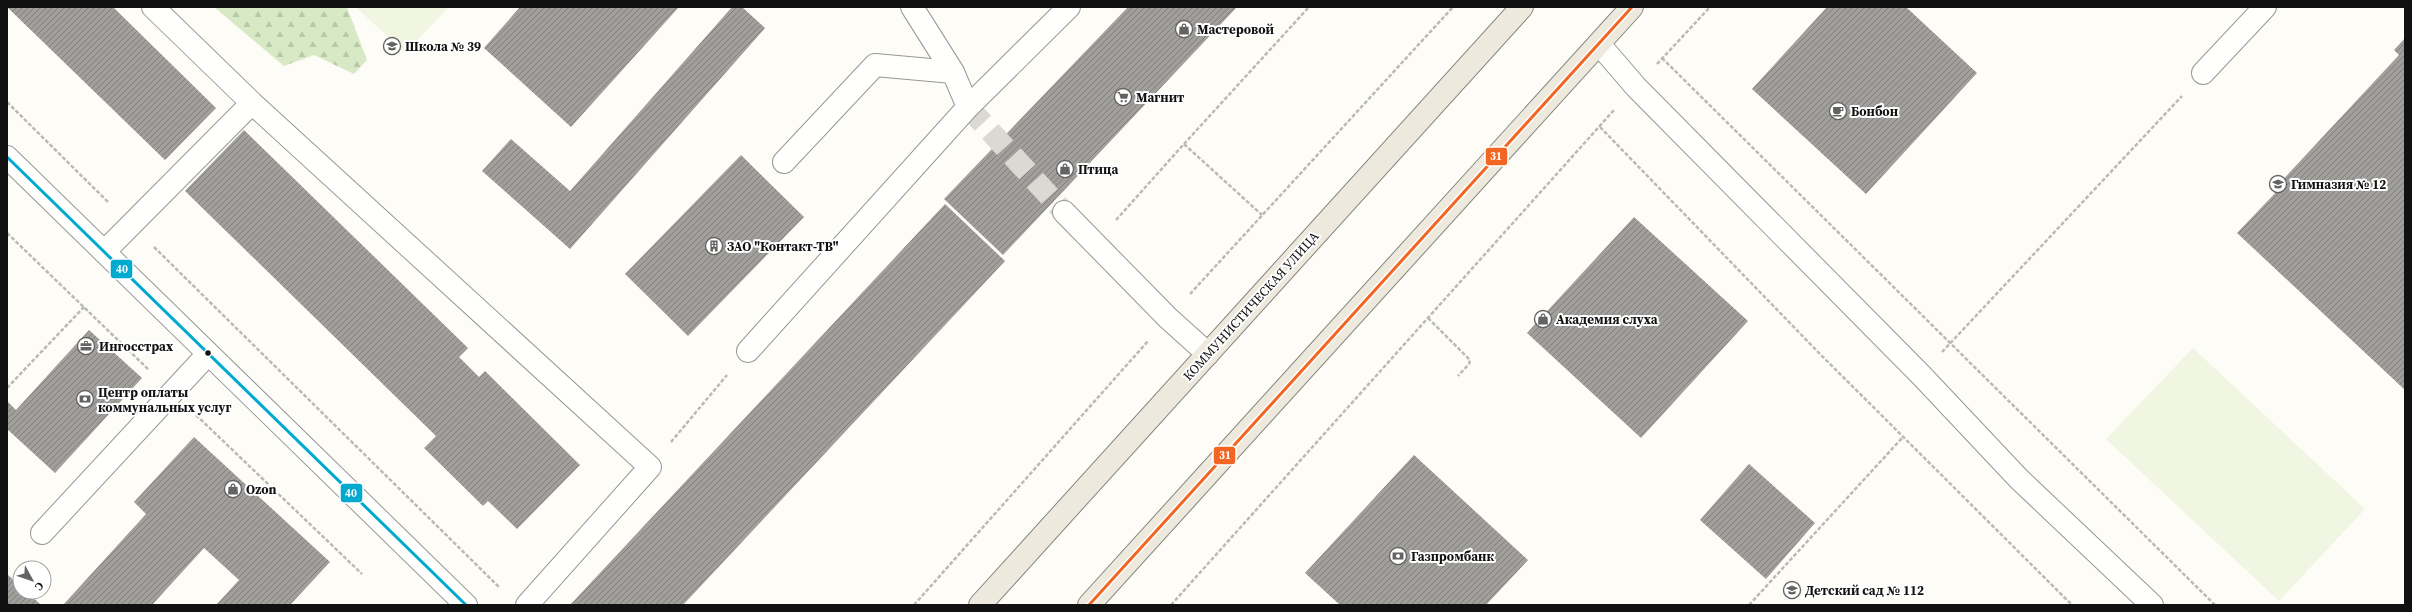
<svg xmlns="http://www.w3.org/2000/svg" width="2412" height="612" font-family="'Source Serif 4',serif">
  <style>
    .forest { fill: url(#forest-firs) }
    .pitch { fill: #f0f6e1 }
    .building { fill: url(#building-hatch) }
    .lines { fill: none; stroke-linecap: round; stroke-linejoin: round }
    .minor-tunnel { stroke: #dad9d4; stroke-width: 22; stroke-dasharray: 22 11; stroke-linecap: butt }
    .minor-casing { stroke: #979795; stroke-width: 24 }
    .major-casing { stroke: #858482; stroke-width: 24 }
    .path { stroke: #b9b9b8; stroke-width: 2.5; stroke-dasharray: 4 2; stroke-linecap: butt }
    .minor { stroke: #fffffe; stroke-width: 22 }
    .major { stroke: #ede9dc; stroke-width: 22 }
    .bus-1-casing { stroke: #fff; stroke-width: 6 }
    .bus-2-casing { stroke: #fff; stroke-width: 6 }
    .bus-1 { stroke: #00a9ce; stroke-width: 3 }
    .bus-2 { stroke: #f26522; stroke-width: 3 }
    .bus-dot { fill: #111; stroke: #fff; stroke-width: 1.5 }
    .labels { text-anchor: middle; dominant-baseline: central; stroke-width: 4; stroke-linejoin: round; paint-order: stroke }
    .poi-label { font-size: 13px; font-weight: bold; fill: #111; stroke: #fff; text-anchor: start }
    .street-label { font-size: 13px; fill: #111; stroke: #fff }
    .line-badge { stroke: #fff; stroke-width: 1.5 }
    .badge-label { font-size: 11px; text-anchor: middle; font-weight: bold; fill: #fff }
  </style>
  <defs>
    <pattern id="forest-firs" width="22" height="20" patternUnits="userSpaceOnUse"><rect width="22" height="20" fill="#d8eac5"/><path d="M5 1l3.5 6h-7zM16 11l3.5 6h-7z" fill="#b8c8a8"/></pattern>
    <pattern id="building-hatch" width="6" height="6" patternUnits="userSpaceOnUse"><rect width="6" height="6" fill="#a19f9c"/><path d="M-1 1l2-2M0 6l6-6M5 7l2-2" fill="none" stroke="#82807e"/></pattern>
  </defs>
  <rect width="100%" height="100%" fill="#fdfcf7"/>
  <path class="forest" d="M214 7H347L367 60 354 74 314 55 284 66Z"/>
  <path class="pitch" d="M356 7H449L405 53Z
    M2193 348 2365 509 2279 601 2106 439Z"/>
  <path class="building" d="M7 7H113L216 108 165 160Z
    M520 7H679L571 127 484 48Z
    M732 7H742L765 28 570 249 482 171 511 139 570 191Z
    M1128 7H1237L1003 255 944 199Z
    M1827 7H1906L1977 73 1866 194 1752 89Z
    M2405 38V390L2237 233 2280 188 2277 186 2399 55 2394 50Z
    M244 130 468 348 459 357 479 377 485 371 580 465 517 529 488 501 483 506 424 448 436 436 185 191Z
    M741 155 804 217 688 336 625 274Z
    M945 204 1005 261 683 605H570Z
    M1634 217 1748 321 1641 438 1527 333Z
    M89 330 142 378 55 473 7 429V401L16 410Z
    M194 437 330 562 290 605H216L239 580 204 548 152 605H63L146 514 134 502Z
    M1414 455 1528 560 1486 605H1340L1305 573Z
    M1749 464 1815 523 1766 579 1700 520Z
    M7 574 20 586V592H27L41 605H7Z"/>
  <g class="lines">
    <path class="minor-tunnel" d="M968 107 1064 212"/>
    <g class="minor-casing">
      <path id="minor" d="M153 7 252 103 650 467 527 605
        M1599 44 1636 87 1921 375 2019 479 2152 605
        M2203 73 2265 7
        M968 107 1069 7
        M7 157 466 605
        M784 162 875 65 953 72
        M1064 212 1168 318 1208 354
        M104 252 252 103
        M748 351 968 107 953 72 912 7
        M42 533 208 354"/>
    </g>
    <g class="major-casing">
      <path id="major" d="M980 605 1522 7
        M1089 605 1632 7"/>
    </g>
    <path class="path" d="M1662 58 2215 605
      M1657 64 1710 7
      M7 102 108 202
      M1600 127 1818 352 2072 605
      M1184 144 1309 7
      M1116 220 1184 144 1262 215
      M7 233 149 370
      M154 247 500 588
      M1190 294 1453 7
      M1428 318 1470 360 1469 364 1458 376
      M1942 352 2182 96
      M7 388 84 307
      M196 415 362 574
      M671 442 727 375
      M914 605 1148 341
      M1171 605 1614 110
      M1749 605 1903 437"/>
    <use href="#minor" class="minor"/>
    <use href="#major" class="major"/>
    <g class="bus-1-casing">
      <path id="bus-1" d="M7 157 466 605"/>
    </g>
    <g class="bus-2-casing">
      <path id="bus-2" d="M1089 605 1632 7"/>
    </g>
    <use href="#bus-1" class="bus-1"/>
    <use href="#bus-2" class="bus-2"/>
  </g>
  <defs>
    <g id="shop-ring" transform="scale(0.9)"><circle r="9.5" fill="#fff" stroke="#646362" stroke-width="1.5"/><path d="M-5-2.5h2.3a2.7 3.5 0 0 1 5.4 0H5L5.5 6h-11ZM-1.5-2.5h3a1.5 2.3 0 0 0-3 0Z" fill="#646362"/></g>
    <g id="school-ring" transform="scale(0.9)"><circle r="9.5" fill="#fff" stroke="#646362" stroke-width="1.5"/><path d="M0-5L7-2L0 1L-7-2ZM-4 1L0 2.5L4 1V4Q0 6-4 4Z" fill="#646362"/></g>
    <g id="supermarket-ring" transform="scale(0.9)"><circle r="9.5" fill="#fff" stroke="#646362" stroke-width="1.5"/><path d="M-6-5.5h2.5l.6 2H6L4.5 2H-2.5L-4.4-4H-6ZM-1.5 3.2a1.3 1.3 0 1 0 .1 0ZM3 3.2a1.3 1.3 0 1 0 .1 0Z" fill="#646362"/></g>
    <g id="cafe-ring" transform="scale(0.9)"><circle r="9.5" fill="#fff" stroke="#646362" stroke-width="1.5"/><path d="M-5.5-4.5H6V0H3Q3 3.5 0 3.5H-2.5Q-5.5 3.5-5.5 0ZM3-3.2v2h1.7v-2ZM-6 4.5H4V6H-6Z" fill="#646362"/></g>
    <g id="building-ring" transform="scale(0.9)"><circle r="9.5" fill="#fff" stroke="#646362" stroke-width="1.5"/><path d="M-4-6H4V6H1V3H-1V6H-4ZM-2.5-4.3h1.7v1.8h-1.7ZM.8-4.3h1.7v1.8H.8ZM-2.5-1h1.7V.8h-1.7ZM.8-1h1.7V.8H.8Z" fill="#646362"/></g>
    <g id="office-ring" transform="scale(0.9)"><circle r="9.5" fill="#fff" stroke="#646362" stroke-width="1.5"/><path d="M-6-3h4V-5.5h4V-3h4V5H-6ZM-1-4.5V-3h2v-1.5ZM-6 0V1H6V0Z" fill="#646362"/></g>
    <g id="bank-ring" transform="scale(0.9)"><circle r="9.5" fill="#fff" stroke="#646362" stroke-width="1.5"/><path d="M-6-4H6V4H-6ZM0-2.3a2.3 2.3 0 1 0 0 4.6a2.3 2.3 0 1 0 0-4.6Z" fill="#646362"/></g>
  </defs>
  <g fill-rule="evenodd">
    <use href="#shop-ring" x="1184" y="29"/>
    <use href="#school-ring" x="392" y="46"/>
    <use href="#supermarket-ring" x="1123" y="97"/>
    <use href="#cafe-ring" x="1838" y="111"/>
    <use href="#shop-ring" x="1065" y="169"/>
    <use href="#school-ring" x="2278" y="184"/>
    <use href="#building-ring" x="714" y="246"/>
    <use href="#shop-ring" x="1543" y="319"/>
    <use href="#office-ring" x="86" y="346"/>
    <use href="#bank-ring" x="85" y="399"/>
    <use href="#shop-ring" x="233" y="489"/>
    <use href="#bank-ring" x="1398" y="556"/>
    <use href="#school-ring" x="1792" y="590"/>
  </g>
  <circle class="bus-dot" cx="208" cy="353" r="3.5"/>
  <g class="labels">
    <g class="poi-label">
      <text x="1197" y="29">Мастеровой</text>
      <text x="405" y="46">Школа № 39</text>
      <text x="1136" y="97">Магнит</text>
      <text x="1851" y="111">Бонбон</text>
      <text x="1078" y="169">Птица</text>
      <text x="2291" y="184">Гимназия № 12</text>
      <text x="727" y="246">ЗАО "Контакт-ТВ"</text>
      <text x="1556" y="319">Академия слуха</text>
      <text x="99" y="346">Ингосстрах</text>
      <text x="98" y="392">Центр оплаты<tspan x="98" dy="15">коммунальных услуг</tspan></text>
      <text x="246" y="489">Ozon</text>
      <text x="1411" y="556">Газпромбанк</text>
      <text x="1805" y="590">Детский сад № 112</text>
    </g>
    <g class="street-label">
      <text transform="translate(1251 306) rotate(-48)">КОММУНИСТИЧЕСКАЯ УЛИЦА</text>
    </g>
  </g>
  <g class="line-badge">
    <rect x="1485" y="147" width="23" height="19" rx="4" fill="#f26522"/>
    <rect x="110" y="259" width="23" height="20" rx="4" fill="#00a9ce"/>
    <rect x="1213" y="446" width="23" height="19" rx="4" fill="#f26522"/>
    <rect x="340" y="483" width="23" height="20" rx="4" fill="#00a9ce"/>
  </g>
  <g class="badge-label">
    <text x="1496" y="160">31</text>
    <text x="122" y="273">40</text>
    <text x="1225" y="459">31</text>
    <text x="351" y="497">40</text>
  </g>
  <rect width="2412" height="612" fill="none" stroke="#111111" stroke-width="16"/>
  <g transform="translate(32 580) rotate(130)"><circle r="19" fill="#ffffff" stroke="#a0a0a0"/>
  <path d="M0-3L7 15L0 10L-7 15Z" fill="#646362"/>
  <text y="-6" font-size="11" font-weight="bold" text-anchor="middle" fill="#111111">С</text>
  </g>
</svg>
